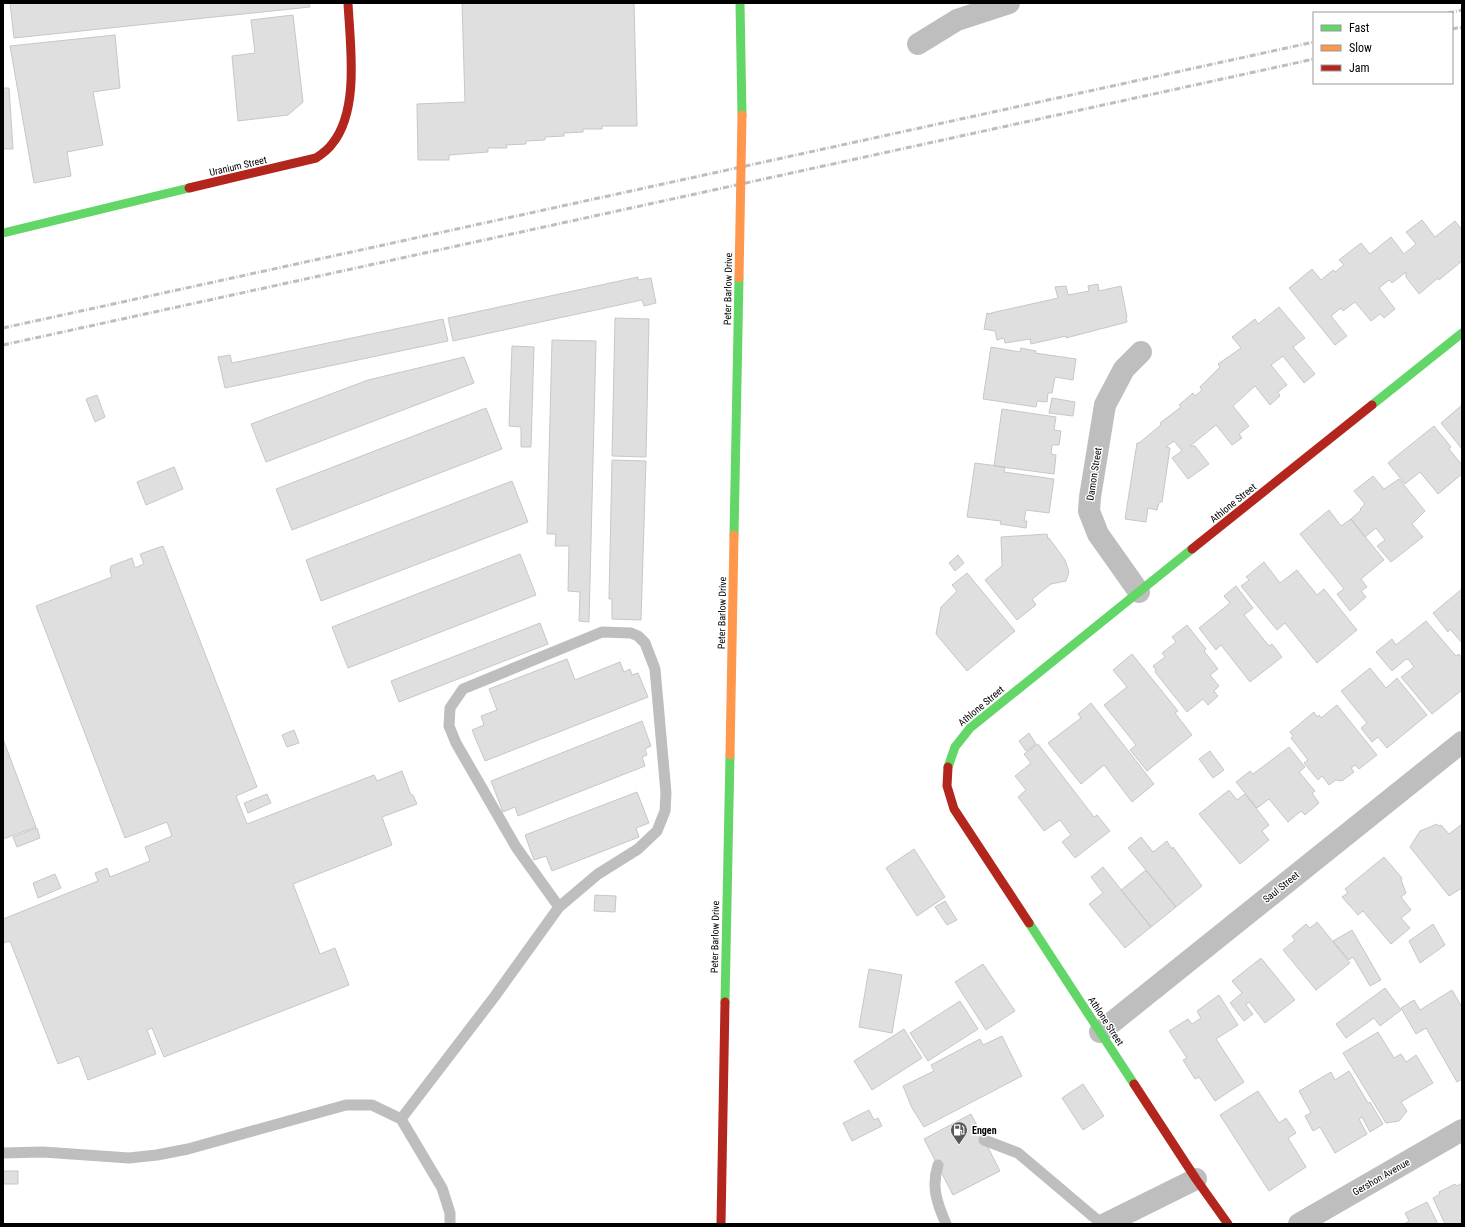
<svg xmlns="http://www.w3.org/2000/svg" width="1465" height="1227" font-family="'Roboto Condensed',sans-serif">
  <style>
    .building { fill: #dfdfdf; stroke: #c7c7c7 }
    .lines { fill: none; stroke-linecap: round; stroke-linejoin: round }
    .lane { stroke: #bebebe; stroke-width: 11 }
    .street { stroke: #bebebe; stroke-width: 22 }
    .fast { stroke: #63d668; stroke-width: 9 }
    .slow { stroke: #ff974d; stroke-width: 9 }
    .jam { stroke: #b3261e; stroke-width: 9 }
    .rail { stroke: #bebebe; stroke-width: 3; stroke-dasharray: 6 2 1 2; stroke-linecap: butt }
    .slow-bridge { stroke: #ff974d; stroke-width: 9 }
    .labels { text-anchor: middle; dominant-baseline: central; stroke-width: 3; stroke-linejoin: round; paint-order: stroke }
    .street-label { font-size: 10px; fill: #000; stroke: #fff }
    .poi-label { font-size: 10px; font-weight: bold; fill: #000; stroke: #fff; text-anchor: start }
  </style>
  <rect width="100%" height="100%" fill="#fff"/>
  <path class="building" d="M10 3H309L310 7 14 38Z
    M462 3H634L637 126H602V129H583V132L564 133V136L545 137V140L526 141V144L506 145 507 148H488V152L449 155V160H418L417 104 465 102Z
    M293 15 303 102 288 115 238 121 232 56 255 53 251 20Z
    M115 35 120 88 93 92 103 145 67 152 71 176 34 183 10 46Z
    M3 88H9L13 149H3Z
    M1422 220 1435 237 1455 221 1462 230V261L1439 280 1438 278 1419 294 1406 277V272L1392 283 1389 280 1379 288 1395 309 1384 318 1380 314 1371 321 1355 302 1343 311 1341 308 1331 316 1347 336 1335 345 1289 288 1312 269 1321 280 1333 270 1335 272 1344 265 1339 260 1361 243 1370 254 1391 237 1404 254 1416 244 1406 232Z
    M638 277V280L651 278 656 303 644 306 642 300 453 341 448 318Z
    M1098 284 1099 291 1121 286 1127 317H1126L1127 322 1066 338V336L1031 344 1030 339 1005 343 1004 338 997 340 995 331 984 329 987 313 991 314V313L1058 298 1055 287 1066 286 1068 295 1089 291 1088 286Z
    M1279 307 1305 338 1293 347 1315 374 1304 383 1283 356 1271 365 1287 385 1278 392 1280 396 1270 405 1255 386 1233 406 1249 426 1239 434 1242 438 1232 445 1216 425 1190 446H1195L1209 464 1188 479 1172 458 1182 451 1174 441 1166 447 1170 448 1162 502H1159L1157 510 1148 508 1146 522 1125 519 1137 443H1139L1161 425 1160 423 1181 407 1179 405 1193 393 1195 396 1202 390 1200 387 1220 367 1218 364 1241 348 1232 337 1255 319 1258 324Z
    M615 318 649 319 646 457 612 456Z
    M443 319 448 341 225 388 218 357 230 355 232 363Z
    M552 340 596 341 589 622 579 621 580 592 568 591 569 546H555L556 534H547Z
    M512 346 534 347 531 447H521V427L509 426Z
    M991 347 1020 352 1021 348 1036 351 1035 353 1076 359 1073 380 1055 377 1052 393H1048L1047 402 1037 401 1036 407 983 399Z
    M464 357 474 383 266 462 251 424 368 380Z
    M97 395 105 417 95 422 86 399Z
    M1052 398 1075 402 1073 416 1049 413Z
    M1462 405V449L1441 423Z
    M486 408 502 449 292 530 276 489Z
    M1002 409 1056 417 1054 430 1061 431 1059 445H1052L1051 454 1056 455 1054 474 994 466Z
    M1434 426 1451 447 1449 449 1462 465V474L1438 494 1420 472 1405 484 1388 463Z
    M612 460 646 461 641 620 612 619V599H609Z
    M975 463 1005 467 1004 472 1054 479 1049 513 1026 510 1024 521H1027L1026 528 1000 524 1001 521 967 517Z
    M174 467 183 489 146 505 137 482Z
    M1373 476 1384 489 1399 479 1425 511 1412 524 1423 537 1391 562 1377 546 1385 540 1376 528 1365 537 1351 519 1361 510 1360 509 1365 504 1354 491Z
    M512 481 528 522 321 601 306 560Z
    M1329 510 1341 526 1351 519 1384 560 1361 579 1367 587 1361 591 1366 597 1350 611 1337 594 1344 589 1300 534Z
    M1047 534 1048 539 1049 538 1065 560 1069 572 1066 581 1051 584 1032 599 1036 605 1017 620 985 580 1002 566 1001 537Z
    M163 546 257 787 236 796 247 824 374 775 377 781 402 771 411 795H413L417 804 382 817 392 845 293 884 320 954 335 948 349 985 164 1057 152 1028 147 1030 156 1054 88 1080 79 1056 58 1064 10 941 3 943V919L98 881 95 873 107 868 110 877 150 861 145 847 172 836 167 822 125 838 36 606 112 577 110 571 111 566 132 558 135 568 144 564 140 554Z
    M520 554 536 595 348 668 332 627Z
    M958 555 964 563 955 571 949 563Z
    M1264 562 1280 583 1297 570 1317 595 1324 589 1357 630 1317 663 1285 623 1277 630 1241 586 1249 580 1246 577Z
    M967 573 1015 631 967 671 936 634 941 607 957 591 952 585Z
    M1236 586 1253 608 1244 615 1269 646 1272 644 1282 657 1250 682 1221 645 1216 650 1199 628 1230 603 1224 596Z
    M1462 589V643L1450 629 1448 632 1433 613Z
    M1426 621 1456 656 1459 654 1462 658V690L1432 714 1401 677 1414 667 1409 660 1406 659 1392 671 1376 652 1392 639 1396 645Z
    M540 623 548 644 399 702 391 681Z
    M1187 625 1206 649 1204 651 1218 669 1210 675 1219 686 1214 691 1218 696 1208 705 1203 699 1187 712 1155 672 1156 670 1153 666 1165 657 1162 653 1176 642 1172 637Z
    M1132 654 1178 711 1175 713 1192 735 1147 771 1130 750 1136 745 1104 705 1127 687 1113 670Z
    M567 659 575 680 620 662 624 672 630 669 632 675 638 673 648 697 485 761 472 730 484 725 481 716 497 710 489 689Z
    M1370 668 1386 688 1397 678 1427 715 1387 748 1378 737 1372 742 1361 728 1367 723 1341 691Z
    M1091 703 1154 784 1132 802 1104 765 1081 784 1048 743 1081 718 1078 714Z
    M1337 705 1377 755 1359 769 1355 765 1351 768 1354 772 1342 781 1336 780 1329 785 1322 776 1318 780 1304 763 1308 760 1291 738 1293 736 1290 732 1314 712 1317 717 1319 715 1321 718Z
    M642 721 651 746 645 749 647 755 642 757 645 766 518 816 515 807 503 812 491 781Z
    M294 730 299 743 287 747 282 735Z
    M1029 733 1036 744 1026 751 1019 741Z
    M3 739 36 827 3 839Z
    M1038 744 1094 817 1097 815 1110 831 1075 858 1062 842 1071 835 1060 820 1044 831 1018 797 1026 790 1015 776 1031 763 1024 754Z
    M1289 747 1305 767 1299 772 1315 791 1312 793 1319 803 1305 815 1301 811 1288 822 1269 799 1257 808 1236 782 1250 771 1253 774Z
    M1210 751 1224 770 1213 778 1199 759Z
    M1229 790 1237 800 1245 794 1269 825 1262 831 1269 840 1240 864 1199 814Z
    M637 792 649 823 636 828 639 837 552 871 546 856 534 860 525 835Z
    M267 794 271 803 248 813 244 803Z
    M1437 824 1439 826 1441 825 1449 834 1462 824V888L1449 896 1410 847 1420 831Z
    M37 828 40 838 17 847 13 837Z
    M1141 837 1153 852 1167 841 1172 849 1173 847 1202 886 1176 907 1128 848Z
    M914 849 945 897 917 916 886 868Z
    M1384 857 1402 878 1401 880 1406 893 1401 897 1411 910 1401 918 1410 928 1391 944 1363 911 1358 915 1342 897 1348 893 1345 889Z
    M1103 867 1151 927 1125 948 1089 904 1103 893 1091 877Z
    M1146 870 1176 907 1151 927 1121 890Z
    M55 874 61 888 38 898 33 883Z
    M595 895 616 896 615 912 594 911Z
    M945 901 957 920 947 925 935 907Z
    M1317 922 1350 963 1316 990 1283 950 1295 940 1292 936 1306 924 1310 928Z
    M1433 924 1445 945 1420 963 1409 941Z
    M1352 930 1381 980 1370 986 1353 957 1349 960 1333 941Z
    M1261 958 1295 1000 1265 1023 1249 1002 1246 1005 1253 1014 1244 1021 1230 1003 1242 993 1232 981Z
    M983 964 1015 1011 986 1030 955 982Z
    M869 969 902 975 892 1033 859 1027Z
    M1385 988 1401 1010 1380 1026 1374 1018 1346 1038 1336 1024Z
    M1452 990 1462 1007V1079L1457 1082 1426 1028 1416 1034 1401 1008 1414 1000 1420 1010Z
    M1219 995 1238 1025 1216 1039 1244 1082 1215 1101 1199 1077 1195 1079 1183 1060 1187 1058 1169 1031 1188 1019 1192 1024 1201 1018 1197 1011Z
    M960 1001 978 1029 928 1061 910 1033Z
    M904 1029 922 1058 872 1090 854 1061Z
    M1378 1032 1394 1058 1401 1054 1406 1062 1416 1055 1433 1083 1401 1102 1407 1111 1399 1121 1386 1123 1343 1053Z
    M1002 1036 1022 1076 924 1127 912 1108 903 1086 934 1071 931 1065 980 1039 983 1045Z
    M1349 1071 1368 1103 1370 1102 1383 1124 1370 1132 1362 1117 1359 1119 1367 1134 1335 1153 1320 1127 1313 1131 1305 1116 1311 1113 1299 1091 1331 1072 1335 1080Z
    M1083 1084 1104 1116 1083 1130 1062 1098Z
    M1258 1091 1279 1123 1286 1118 1296 1133 1288 1138 1306 1167 1269 1191 1220 1115Z
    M869 1110 874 1120 878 1118 882 1126 852 1141 843 1123Z
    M971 1114 1000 1171 953 1195 924 1139Z
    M3 1171H18V1184H3Z
    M1462 1183V1224H1445L1433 1198 1440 1194 1439 1192 1455 1184 1457 1186Z
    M1427 1202 1438 1224H1404L1409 1221 1405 1213Z"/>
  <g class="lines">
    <path class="lane" d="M401 1119 495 996 559 907 598 874 638 849 657 831 665 811 666 793 655 669 645 643 638 636 631 633 602 632 463 689 450 708 449 726 456 743 516 847 559 907
      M984 1140 1018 1153 1102 1224
      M3 1153 43 1152 129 1158 157 1155 188 1149 346 1105H372L401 1119 442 1188 450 1213V1224
      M938 1165C931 1187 937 1203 946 1224"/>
    <path class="street" d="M918 44 957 20 1009 3
      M1139 592 1098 534 1089 511 1090 497 1105 405 1124 369 1141 352
      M1100 1032 1462 742
      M1105 1224 1196 1179
      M1299 1224 1462 1130"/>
    <path class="fast" d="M740 3 742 115
      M3 233 189 188
      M1372 405 1462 333
      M734 535 739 278
      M948 767 955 747 970 728 1192 549
      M1029 923 1134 1084
      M725 1002 730 755"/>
    <path class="slow" d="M730 755 734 535"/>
    <path class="jam" d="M189 188 316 158C322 154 328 150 332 144 360 110 350 44 348 3
      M1192 549 1372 405
      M948 767 947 786 954 809 1029 923
      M1134 1084 1196 1179 1228 1224
      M721 1224 725 1002"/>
    <path class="rail" d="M1448 13 1462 10
      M1452 29 1462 27
      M3 328 1314 42
      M3 345 1314 59"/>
    <path class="slow-bridge" d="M739 278 742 115"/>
  </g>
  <defs>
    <g id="fuel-pin" transform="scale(0.9)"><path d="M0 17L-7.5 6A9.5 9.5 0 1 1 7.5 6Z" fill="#595959" stroke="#fff"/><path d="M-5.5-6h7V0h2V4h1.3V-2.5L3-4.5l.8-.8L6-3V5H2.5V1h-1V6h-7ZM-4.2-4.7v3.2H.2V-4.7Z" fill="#fff"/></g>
  </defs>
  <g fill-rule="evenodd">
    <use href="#fuel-pin" x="959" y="1130"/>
  </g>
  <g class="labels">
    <g class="street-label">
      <text transform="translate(238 166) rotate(-13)">Uranium Street</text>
      <text transform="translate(728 289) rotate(-89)">Peter Barlow Drive</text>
      <text transform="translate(1094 474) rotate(-81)">Damon Street</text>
      <text transform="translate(1233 503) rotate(-39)">Athlone Street</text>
      <text transform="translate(722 613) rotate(-89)">Peter Barlow Drive</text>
      <text transform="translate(981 706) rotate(-40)">Athlone Street</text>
      <text transform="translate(1281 887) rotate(-39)">Saul Street</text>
      <text transform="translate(715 937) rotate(-89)">Peter Barlow Drive</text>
      <text transform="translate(1106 1021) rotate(57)">Athlone Street</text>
      <text transform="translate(1381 1177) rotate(-30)">Gershon Avenue</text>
    </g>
    <g class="poi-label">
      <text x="972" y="1130">Engen</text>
    </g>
  </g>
  <rect width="1465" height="1227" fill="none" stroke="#000000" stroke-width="8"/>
  <rect x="1313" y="12" width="140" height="72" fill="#ffffff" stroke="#999999"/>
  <rect x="1321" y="25" width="20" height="6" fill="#63d668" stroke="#999999"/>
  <text x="1349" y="32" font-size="12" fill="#000000">Fast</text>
  <rect x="1321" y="45" width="20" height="6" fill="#ff974d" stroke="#999999"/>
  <text x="1349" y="52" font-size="12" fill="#000000">Slow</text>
  <rect x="1321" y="65" width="20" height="6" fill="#b3261e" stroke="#999999"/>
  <text x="1349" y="72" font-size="12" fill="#000000">Jam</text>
</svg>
